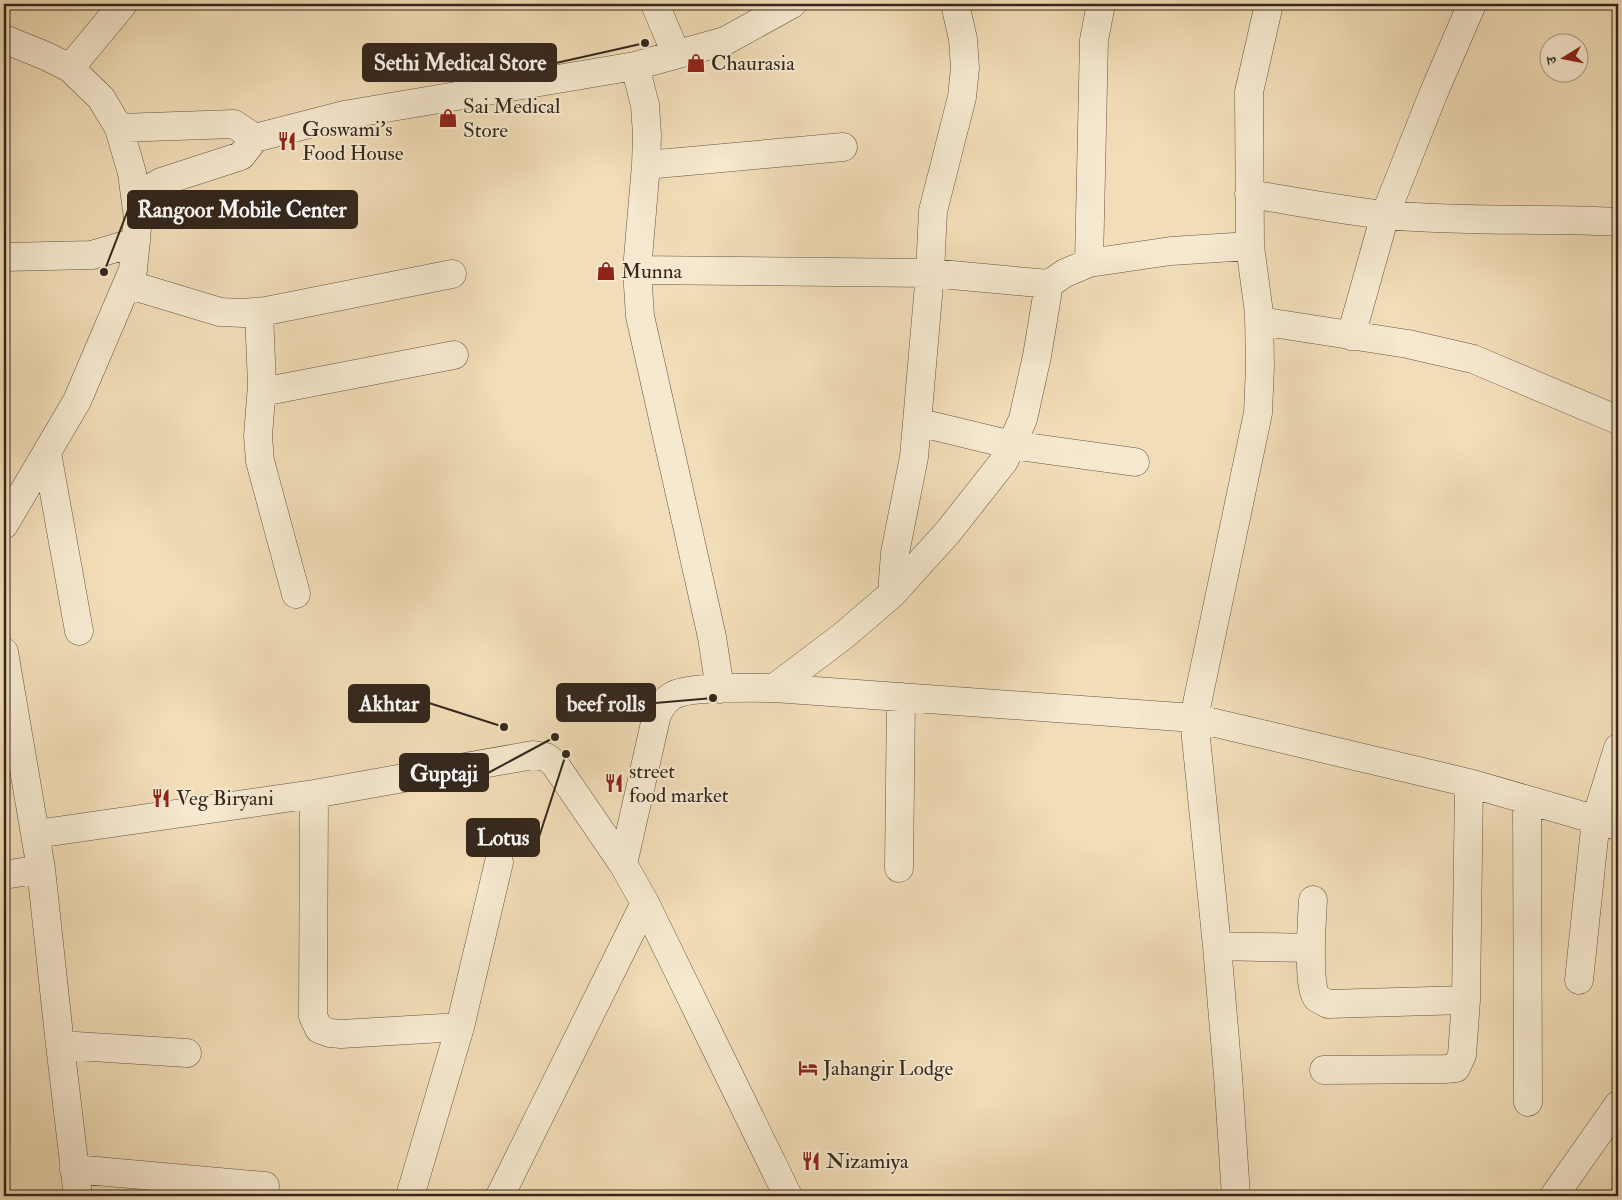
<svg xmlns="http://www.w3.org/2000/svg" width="1622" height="1200" font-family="'IM FELL Double Pica','Noto Serif Devanagari',serif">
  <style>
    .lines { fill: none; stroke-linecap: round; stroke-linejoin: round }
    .minor-casing { stroke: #635444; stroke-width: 29 }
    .minor { stroke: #f6e9d0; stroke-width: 28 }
    .labels { text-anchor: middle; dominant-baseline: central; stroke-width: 4; stroke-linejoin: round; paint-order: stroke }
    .poi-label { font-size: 21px; fill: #34271d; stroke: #f6e9d0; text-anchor: start }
    .leader { fill: none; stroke: #34271d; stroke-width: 2 }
    .callout-dot { fill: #34271d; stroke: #f6e9d0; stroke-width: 2 }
    .callout { fill: #34271d; stroke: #34271d; stroke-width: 2 }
    .callout-label { font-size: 22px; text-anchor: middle; font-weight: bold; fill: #fff }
  </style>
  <rect width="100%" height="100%" fill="#f1ddb7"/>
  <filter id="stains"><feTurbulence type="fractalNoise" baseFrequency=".004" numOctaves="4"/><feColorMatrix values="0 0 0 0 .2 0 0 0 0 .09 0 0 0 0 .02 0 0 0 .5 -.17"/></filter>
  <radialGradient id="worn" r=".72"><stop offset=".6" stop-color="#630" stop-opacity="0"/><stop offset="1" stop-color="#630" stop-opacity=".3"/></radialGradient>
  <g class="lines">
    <g class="minor-casing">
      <path id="minor" d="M655 4 676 54
        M4 39 46 56 70 68 101 98 119 128 132 173 138 218 133 270 77 401 4 525
        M635 66 645 105 647 135 646 165 637 270 640 316 712 637 720 689
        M70 68 123 4
        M119 128 234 124 255 138 344 115 635 66 725 41 792 4
        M646 165 843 147
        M1249 194C1294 201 1340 210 1385 215 1462 222 1541 218 1618 222
        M136 200 146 191 161 182 241 156 255 138
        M4 257 92 255 136 242
        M1089 263 1094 40 1101 4
        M637 270 930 273 1049 284
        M127 284 220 312 243 313 266 311 452 274
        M259 312 262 385 258 436 260 461 296 594
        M1259 321 1408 344 1473 359 1618 420
        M1351 336 1385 215 1434 92 1472 4
        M262 392 454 355
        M917 422 1012 445 1135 462
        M47 453 79 631
        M892 594 895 553 914 457 930 273 933 211 962 97 965 68 963 39 955 4
        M4 652 41 869 60 1045 78 1196
        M774 688 843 636 892 594 948 532 1004 461 1023 419 1037 356 1049 284 1065 273 1089 263 1171 251 1250 246
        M314 794 313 1016 319 1029 330 1033 341 1034 460 1027
        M1527 800 1528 1102
        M36 834 314 794 533 755 546 757 554 763 623 864 645 903 788 1196
        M623 864 657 714C661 707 665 700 672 696 688 686 753 688 774 688L1194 718 1469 783 1618 826
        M899 868 901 697
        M4 875 41 869
        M1313 900C1312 917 1307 988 1317 998 1320 1000 1324 1002 1328 1004L1466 1000
        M1217 946 1311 948
        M1579 980 1596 819 1618 748
        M60 1045 187 1053
        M1324 1070 1445 1069 1456 1068 1462 1055 1466 1000 1469 783
        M74 1169 265 1186
        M410 1196 460 1027 499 862
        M500 1196 645 903
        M1236 1196 1228 1076 1217 946 1194 718 1258 413 1260 366 1259 313 1250 246 1249 92 1269 4
        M1554 1196 1618 1105"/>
    </g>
    <use href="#minor" class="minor"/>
  </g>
  <defs>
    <g id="shop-bare" transform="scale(1.5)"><path d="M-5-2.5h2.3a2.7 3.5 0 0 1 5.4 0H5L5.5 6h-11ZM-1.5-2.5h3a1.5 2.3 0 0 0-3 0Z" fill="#8f2418" stroke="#f6e9d0" stroke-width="2.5" paint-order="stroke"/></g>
    <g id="restaurant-bare" transform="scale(1.5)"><path d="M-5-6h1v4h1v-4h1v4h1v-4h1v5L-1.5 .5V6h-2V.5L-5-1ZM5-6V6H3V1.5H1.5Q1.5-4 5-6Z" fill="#8f2418" stroke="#f6e9d0" stroke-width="2.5" paint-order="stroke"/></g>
    <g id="hotel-bare" transform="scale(1.5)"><path d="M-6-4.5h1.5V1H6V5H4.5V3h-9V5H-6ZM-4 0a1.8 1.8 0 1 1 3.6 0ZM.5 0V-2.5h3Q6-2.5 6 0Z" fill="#8f2418" stroke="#f6e9d0" stroke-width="2.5" paint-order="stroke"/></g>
  </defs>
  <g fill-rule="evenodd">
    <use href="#shop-bare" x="696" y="63"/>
    <use href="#shop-bare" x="448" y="118"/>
    <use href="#restaurant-bare" x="287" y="141"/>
    <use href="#shop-bare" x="606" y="271"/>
    <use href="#restaurant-bare" x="614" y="783"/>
    <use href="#restaurant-bare" x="161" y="798"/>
    <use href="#hotel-bare" x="808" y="1068"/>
    <use href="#restaurant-bare" x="811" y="1161"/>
  </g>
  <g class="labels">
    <g class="poi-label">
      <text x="711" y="63">Chaurasia</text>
      <text x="463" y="106">Sai Medical<tspan x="463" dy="24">Store</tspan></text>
      <text x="302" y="129">Goswami's<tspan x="302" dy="24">Food House</tspan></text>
      <text x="621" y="271">Munna</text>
      <text x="629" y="771">street<tspan x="629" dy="24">food market</tspan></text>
      <text x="176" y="798">Veg Biryani</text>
      <text x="823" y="1068">Jahangir Lodge</text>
      <text x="826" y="1161">Nizamiya</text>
    </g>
  </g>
  <path class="leader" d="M645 43L556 63M104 272L128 210M713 698L655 703M504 727L429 703M555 737L488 773M566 754L539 837"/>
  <g class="callout-dot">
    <circle cx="645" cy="43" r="5"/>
    <circle cx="104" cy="272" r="5"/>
    <circle cx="713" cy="698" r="5"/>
    <circle cx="504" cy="727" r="5"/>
    <circle cx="555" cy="737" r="5"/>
    <circle cx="566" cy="754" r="5"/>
  </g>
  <g class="callout">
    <rect x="363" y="44" width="193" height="37" rx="5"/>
    <rect x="128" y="191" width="229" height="37" rx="5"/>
    <rect x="557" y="684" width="98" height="37" rx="5"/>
    <rect x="349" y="685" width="80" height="37" rx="5"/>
    <rect x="400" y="754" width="88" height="37" rx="5"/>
    <rect x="467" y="819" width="72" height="37" rx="5"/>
  </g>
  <g class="callout-label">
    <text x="460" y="70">Sethi Medical Store</text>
    <text x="242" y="217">Rangoor Mobile Center</text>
    <text x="606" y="711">beef rolls</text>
    <text x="389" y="711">Akhtar</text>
    <text x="444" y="781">Guptaji</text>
    <text x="503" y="845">Lotus</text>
  </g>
  <rect width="1622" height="1200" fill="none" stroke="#f1ddb7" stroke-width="20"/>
  <rect x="5" y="5" width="1612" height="1190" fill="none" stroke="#34271d" stroke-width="2.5"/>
  <rect x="10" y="10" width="1602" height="1180" fill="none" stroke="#34271d"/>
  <g transform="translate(1564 58) rotate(260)"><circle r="24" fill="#f6e9d0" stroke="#a89b88"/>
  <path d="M0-4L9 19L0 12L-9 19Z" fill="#8f2418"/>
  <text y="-8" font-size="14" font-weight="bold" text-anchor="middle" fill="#34271d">उ</text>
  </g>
  <rect width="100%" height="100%" filter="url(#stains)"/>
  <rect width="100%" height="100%" fill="url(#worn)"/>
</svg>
